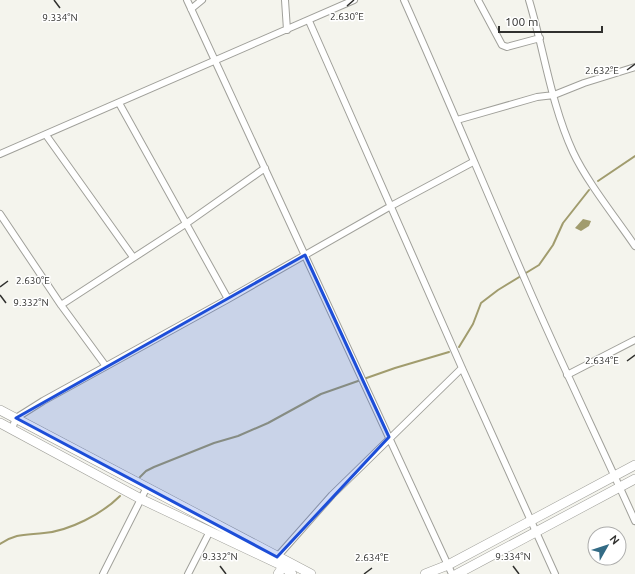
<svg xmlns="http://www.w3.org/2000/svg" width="635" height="574" font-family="Ubuntu,sans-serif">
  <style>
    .water { fill: #a19c6e }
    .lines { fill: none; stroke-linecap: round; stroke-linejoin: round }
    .stream { stroke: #a19c6e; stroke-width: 2 }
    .street-casing { stroke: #a0a09a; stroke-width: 8 }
    .secondary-casing { stroke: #a0a09a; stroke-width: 10 }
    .street { stroke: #fff; stroke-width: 6 }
    .secondary { stroke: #fff; stroke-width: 9 }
    .marked { fill: #1d4ed8; fill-opacity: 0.2; stroke: #1d4ed8; stroke-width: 3; stroke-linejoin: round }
    .ticks { fill: none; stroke: #30302e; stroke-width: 1.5 }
    .ticks-label { font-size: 10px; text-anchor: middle; fill: #30302e; stroke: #fff; stroke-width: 3; stroke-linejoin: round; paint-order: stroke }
  </style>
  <rect width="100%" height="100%" fill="#f4f4ed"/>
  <path class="water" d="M583 219 591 221 589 226 581 231 575 228Z"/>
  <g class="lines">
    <path class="stream" d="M598 181 635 156
      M459 347 473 324 481 303 498 290 539 265 553 245 563 223 589 190
      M140 477 146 471 154 467 214 443 238 436 268 423 321 394 395 368 449 352
      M0 544C16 533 26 535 44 533 69 531 102 514 120 496"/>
    <g class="street-casing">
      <path id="street" d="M187 0 452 574
        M285 0 287 30
        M404 0C446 94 485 188 526 282 561 363 599 441 635 521
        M478 0 502 45 507 47 540 38
        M529 0C544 50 551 104 573 152 587 182 616 218 635 246
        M191 9 202 0
        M309 21 462 368 555 574
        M119 103 228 299
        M457 120 537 97 554 95 584 83 635 67
        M46 135 133 257
        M0 154 354 0
        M0 214 61 305 105 365
        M61 305 187 223 265 168
        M567 375 635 340
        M12 429 16 418 43 401 228 299 391 206 473 162
        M277 557 332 495 462 368
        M103 574 147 487
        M188 574 209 533"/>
    </g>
    <g class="secondary-casing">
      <path id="secondary" d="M0 410 311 574
        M0 423 141 499 283 566 292 574
        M278 574 286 562
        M425 574 448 565 635 465
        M457 574 635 479"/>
    </g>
    <use href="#street" class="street"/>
    <use href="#secondary" class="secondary"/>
  </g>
  <path class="marked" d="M305 255 389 437 277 557 16 418Z"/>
  <path class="ticks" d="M54 0 60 8M347 6 354 0M627 70 635 64M0 287 8 281M0 295 6 303M627 361 635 355M220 566 226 574M513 566 519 574M364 574 372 568"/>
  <g class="ticks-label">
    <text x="347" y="20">2.630°E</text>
    <text x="60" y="21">9.334°N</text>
    <text x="602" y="74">2.632°E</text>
    <text x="33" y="284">2.630°E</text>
    <text x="31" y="306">9.332°N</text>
    <text x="602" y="364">2.634°E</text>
    <text x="220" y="560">9.332°N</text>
    <text x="513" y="560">9.334°N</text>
    <text x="372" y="561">2.634°E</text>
  </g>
  <g transform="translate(607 546) rotate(51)"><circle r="19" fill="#ffffff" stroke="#acacab"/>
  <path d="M0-3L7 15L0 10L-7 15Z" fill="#336b85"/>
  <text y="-6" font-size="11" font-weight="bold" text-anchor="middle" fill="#30302e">N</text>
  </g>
  <path d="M499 26v6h103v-6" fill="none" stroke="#30302e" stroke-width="2"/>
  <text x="505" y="26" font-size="12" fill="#30302e" stroke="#ffffff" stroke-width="3" paint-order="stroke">100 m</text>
</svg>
